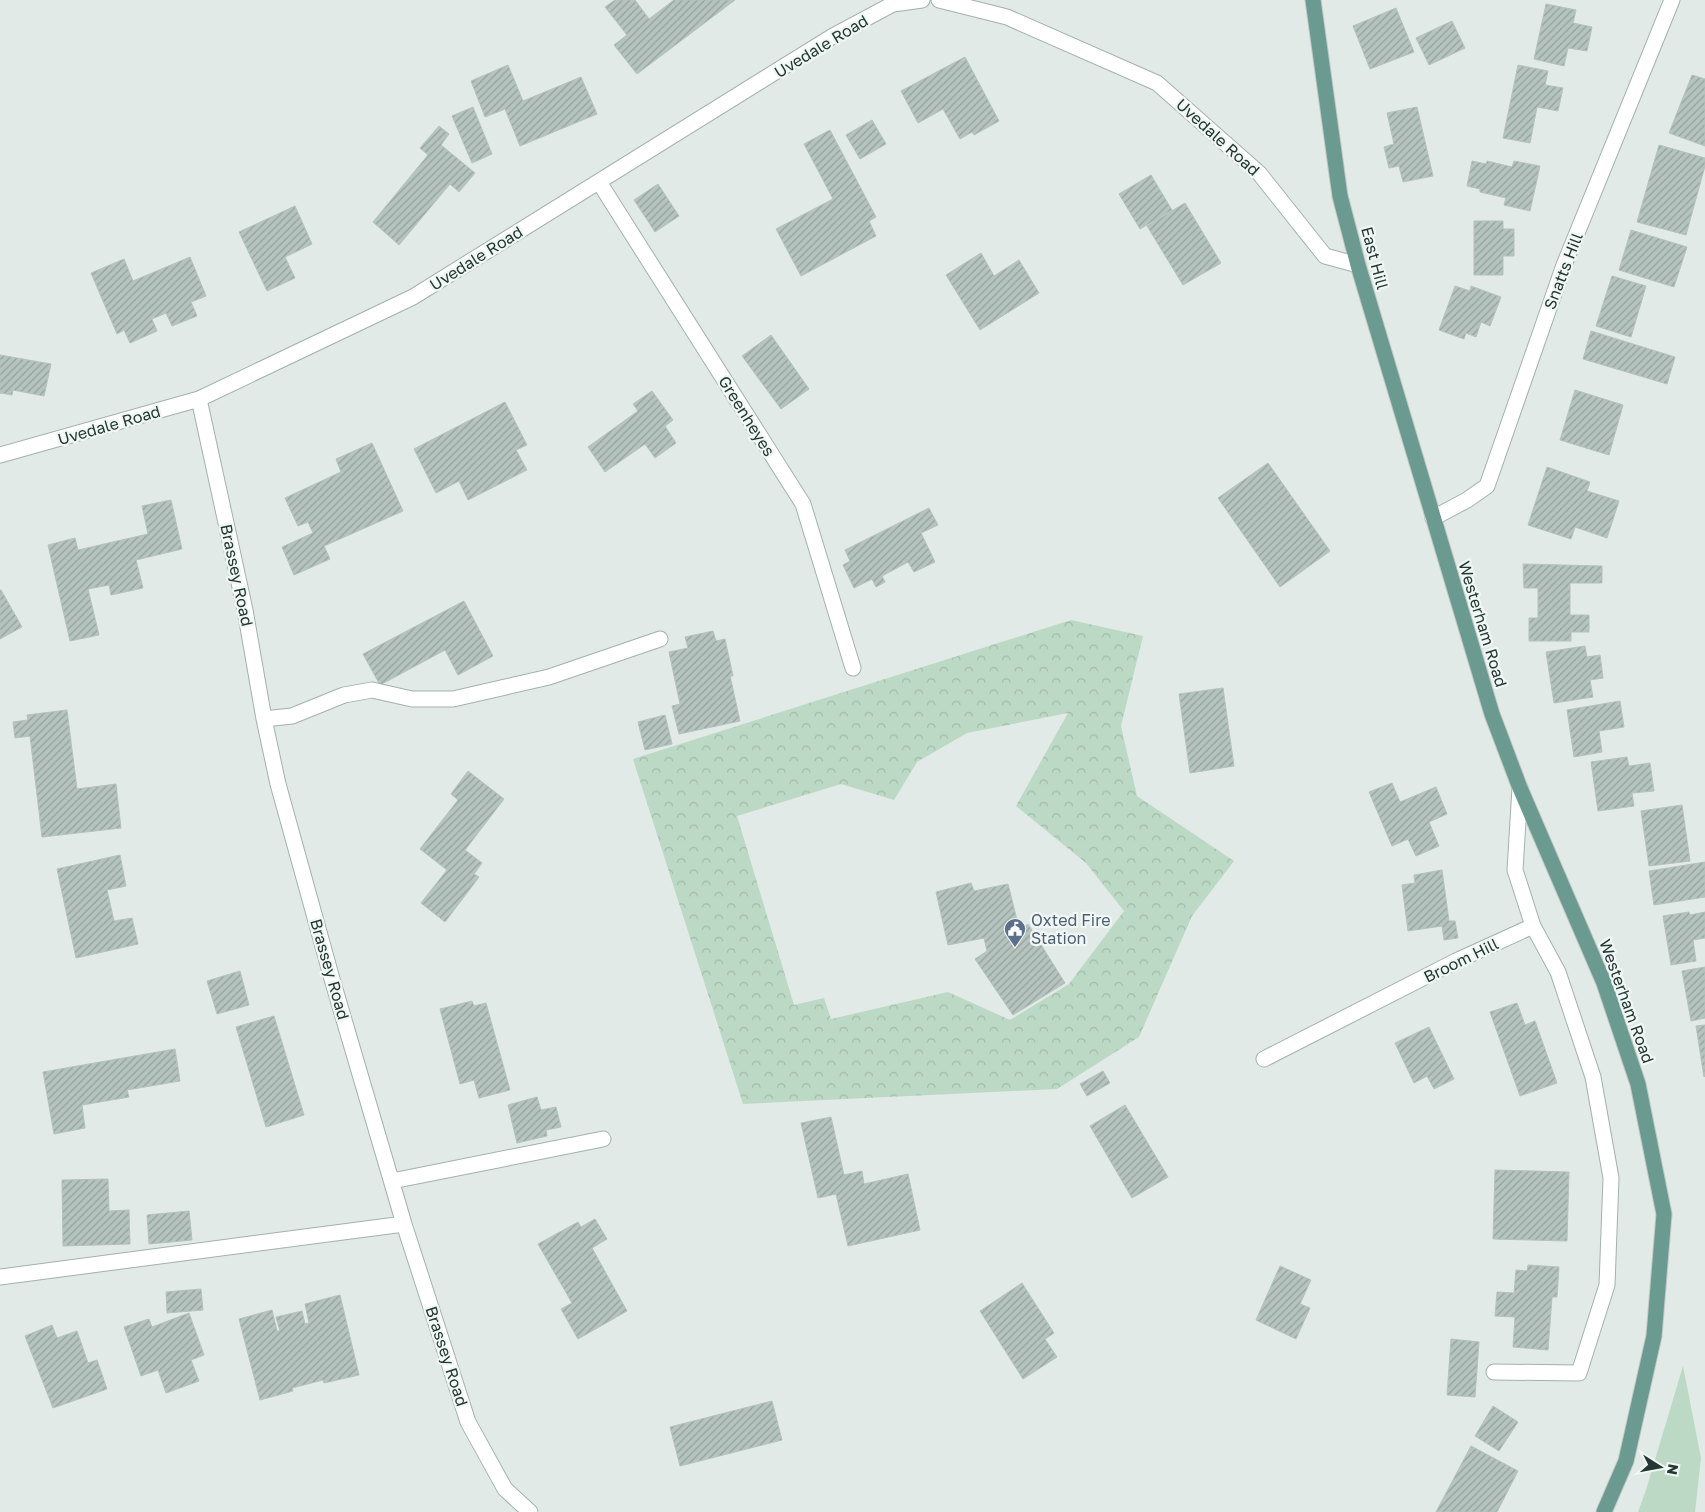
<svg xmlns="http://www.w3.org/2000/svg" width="1705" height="1512" font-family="'Golos Text',sans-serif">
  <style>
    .green { fill: #bcd9c5 }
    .forest { fill: url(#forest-crowns); fill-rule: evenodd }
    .building { fill: url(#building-hatch); stroke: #b4c2bd }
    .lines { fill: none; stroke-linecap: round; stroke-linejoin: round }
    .minor-casing { stroke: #a4b1ad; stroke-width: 17 }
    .major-casing { stroke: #c1c7c6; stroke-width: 17 }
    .minor { stroke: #fff; stroke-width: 15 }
    .major { stroke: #6a9a90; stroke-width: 15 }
    .labels { text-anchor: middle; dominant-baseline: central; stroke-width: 4.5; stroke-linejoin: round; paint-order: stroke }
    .street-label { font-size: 16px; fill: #233833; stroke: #f1f7f4 }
    .service-label { font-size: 16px; fill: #4e5e75; stroke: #f1f7f4; text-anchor: start }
  </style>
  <defs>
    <pattern id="forest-crowns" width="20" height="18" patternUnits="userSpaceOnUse" patternTransform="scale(1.25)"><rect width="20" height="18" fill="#bcd9c5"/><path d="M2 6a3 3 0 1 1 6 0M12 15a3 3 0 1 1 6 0" fill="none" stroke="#a1bbaa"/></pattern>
    <pattern id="building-hatch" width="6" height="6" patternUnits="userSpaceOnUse" patternTransform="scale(1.25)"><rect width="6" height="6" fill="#b6c4bf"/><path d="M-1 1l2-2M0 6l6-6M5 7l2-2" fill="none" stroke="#94a09c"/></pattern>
  </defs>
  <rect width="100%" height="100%" fill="#e1eae6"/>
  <path class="green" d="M1683 1366 1701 1458 1695 1512H1638L1646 1490Z"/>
  <path class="forest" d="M1071 620 1143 636 1121 726 1137 796 1234 861 1192 916 1139 1037 1057 1089 743 1104 633 759ZM1068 713 1016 806 1086 863 1124 911 1069 984 1010 1020 948 992 831 1019 824 998 794 1005 737 816 841 784 894 800 917 762 967 733Z"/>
  <path class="building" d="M615 0H635L649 19 674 0H735L637 74 614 45 627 35 605 7Z
    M1546 4 1576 10 1573 23 1592 27 1587 51 1568 48 1564 66 1534 59Z
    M1396 8 1414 52 1370 69 1353 26Z
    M1452 21 1465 48 1429 65 1416 38Z
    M965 57 999 121 974 135 972 132 960 139 943 109 918 123 901 91Z
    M508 65 523 101 581 77 597 114 520 146 505 109 485 117 471 81Z
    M1518 65 1548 71 1545 85 1563 88 1558 111 1537 107 1530 143 1503 138Z
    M1692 75 1705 79V146L1669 133Z
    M473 107 492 154 472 163 452 116Z
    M1417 107 1433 176 1403 182 1399 166 1389 168 1384 147 1394 144 1387 113Z
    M872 120 886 144 860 159 846 135Z
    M439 126 449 134 441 145 475 173 459 192 450 184 399 245 373 222 428 155 420 148Z
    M830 130 876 217 869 221 876 236 801 276 776 229 833 199 804 144Z
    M1659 145 1705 158V166L1686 235 1637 222Z
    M1472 161 1486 164 1487 161 1512 167 1514 161 1540 166 1530 211 1504 205 1506 198 1480 192V189L1467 186Z
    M1151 175 1172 210 1140 229 1119 194Z
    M658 184 679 216 655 232 634 200Z
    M1185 203 1221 263 1183 285 1147 226Z
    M295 206 312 244 285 257 295 278 267 291 239 232Z
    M1474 221H1503V229H1514V256H1503V275H1474Z
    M1631 230 1687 247 1674 287 1619 270Z
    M981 253 994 276 1019 260 1039 293 980 330 946 275Z
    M190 257 206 296 191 302 197 316 172 326 166 313 152 319 157 331 130 343 124 330 117 334 91 273 124 259 133 281Z
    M1612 276 1646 286 1631 337 1596 326Z
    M1455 286 1470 291 1471 286 1501 297 1490 326 1481 322 1476 337 1466 333 1464 339 1439 330Z
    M1591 331 1675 357 1667 384 1583 359Z
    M771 335 809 389 781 409 742 356Z
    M0 355 51 364 44 396 13 390 12 395 0 393Z
    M1575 390 1623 405 1609 455 1560 440Z
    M652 391 673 420 665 426 676 443 655 458 645 444 605 472 588 447 638 411 633 404Z
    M505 402 527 445 516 450 527 470 468 500 459 481 436 493 414 449Z
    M372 443 403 511 324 546 330 559 294 575 282 547 313 533 308 522 298 526 285 498 341 472 336 459Z
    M1268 463 1330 551 1280 587 1218 498Z
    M1547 467 1590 482 1587 491 1619 501 1607 538 1575 527 1571 539 1528 525Z
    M171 500 182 549 136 560 143 588 111 595 109 585 88 589 99 635 70 641 48 545 75 538 78 550 148 534 142 506Z
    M929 508 938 525 921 533 935 562 914 572 908 562 882 576 885 582 876 587 872 579 854 588 843 565 850 561 845 550Z
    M1523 564 1602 566V583H1570V615H1589V632H1571V641H1529V618H1538V588H1524Z
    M0 590H1L22 627 0 639Z
    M464 601 493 656 458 675 445 650 380 685 363 654Z
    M713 631 716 641 725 639 733 676H730L740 721 679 734 672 706 680 704 669 652 688 648 685 637Z
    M1585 646 1587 657 1600 655 1603 678 1590 680 1593 697 1554 703 1546 652Z
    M1223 688 1234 766 1190 773 1179 694Z
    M1620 701 1624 727 1599 731 1602 752 1574 757 1567 710Z
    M67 710 77 789 116 784 121 828 42 837 30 736 15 738 13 722 28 720 27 715Z
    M665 715 672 744 645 750 638 722Z
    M1627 757 1629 766 1650 763 1654 791 1632 793 1634 806 1598 811 1591 762Z
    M468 771 504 799 465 850 482 863 474 874 479 877 445 922 421 903 447 870 420 849 458 800 451 794Z
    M1392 783 1400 802 1436 787 1447 814 1429 822 1439 846 1416 856 1408 839 1392 846 1369 792Z
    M1682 805 1690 861 1649 866 1641 811Z
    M120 855 126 886 107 890 114 921 132 918 138 944 76 958 57 869Z
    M1705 862V897L1654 905 1649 871Z
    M1442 870 1449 921H1455L1458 938 1444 940 1442 926 1408 931 1402 885 1415 883 1414 875Z
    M971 883 974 891 1008 884 1017 920 1009 922 1016 934 1028 924 1065 983 1013 1015 975 959 987 951 984 938 948 945 936 892Z
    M1689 912 1690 915 1705 912V938L1693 940 1696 961 1671 965 1663 916Z
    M1705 967V1018L1691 1021 1682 971Z
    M240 971 249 1005 217 1014 207 981Z
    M472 1001 474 1006 486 1003 510 1090 479 1098 474 1080 460 1084 440 1009Z
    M1517 1003 1525 1025 1535 1021 1557 1083 1520 1096 1490 1012Z
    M274 1016 304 1115 266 1127 236 1027Z
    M1705 1025V1076L1704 1077 1696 1026Z
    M1429 1027 1454 1079 1434 1089 1427 1076 1414 1083 1395 1043Z
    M175 1049 180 1081 127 1090 129 1097 82 1105 85 1128 54 1134 43 1072Z
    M1103 1071 1110 1083 1087 1096 1080 1084Z
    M537 1097 541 1110 556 1107 561 1127 546 1130 547 1136 517 1143 508 1105Z
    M1125 1105 1168 1177 1132 1198 1090 1126Z
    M831 1117 844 1175 862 1171 864 1184 908 1174 920 1230 848 1246 836 1194 818 1198 801 1123Z
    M1495 1170 1569 1172 1567 1241 1493 1239Z
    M108 1179 109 1211 129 1210 130 1244 63 1246 62 1180Z
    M189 1211 192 1240 149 1244 147 1215Z
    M595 1219 607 1239 592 1248 627 1311 578 1339 561 1309 572 1303 538 1244 578 1222 581 1227Z
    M1528 1265 1559 1267 1557 1297H1552L1548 1350 1513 1347 1515 1317 1495 1316 1497 1292 1514 1293 1516 1270 1527 1271Z
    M1280 1266 1311 1280 1300 1304 1310 1308 1296 1339 1256 1320Z
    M1022 1283 1054 1333 1045 1339 1057 1357 1023 1379 980 1311Z
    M201 1289 203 1310 167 1313 166 1292Z
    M340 1295 359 1375 324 1383 323 1380 292 1388 293 1391 260 1400 239 1319 272 1310 277 1331H280L276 1317 302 1311 305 1324 309 1323 305 1304Z
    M189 1313 204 1355 191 1360 199 1381 166 1393 158 1370 141 1376 124 1327 149 1319 152 1327Z
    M52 1325 57 1338 77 1331 88 1363 97 1360 107 1389 53 1408 25 1336Z
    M1451 1339 1479 1342 1475 1397 1447 1395Z
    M772 1401 782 1440 680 1466 670 1427Z
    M1493 1406 1518 1422 1499 1451 1475 1436Z
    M1471 1446 1518 1471 1497 1512H1436Z"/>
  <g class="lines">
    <g class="minor-casing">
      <path id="minor" d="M939 0 1007 17 1157 83 1259 173 1325 256 1358 265
        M599 182 803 504 853 668
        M199 399 245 610 264 719 278 784 332 979 404 1224 468 1422 505 1489 530 1512
        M0 455 199 399 413 297 833 36 893 4 922 0
        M1433 518 1467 500 1487 486 1564 265 1672 0
        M264 719 292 716 344 695 372 690 412 699H453L549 677 660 639
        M1264 1059 1456 961 1533 926
        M392 1181 603 1139
        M0 1277 404 1224
        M1494 1372 1579 1373 1607 1285 1611 1178 1593 1077 1558 972 1533 926 1515 870 1520 788"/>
    </g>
    <g class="major-casing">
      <path id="major" d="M1313 0 1340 196 1358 265 1492 714 1520 788 1604 983 1638 1084 1664 1214 1654 1336 1626 1461 1604 1512"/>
    </g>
    <use href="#minor" class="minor"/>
    <use href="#major" class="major"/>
  </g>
  <defs>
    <g id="civic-pin" transform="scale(1.125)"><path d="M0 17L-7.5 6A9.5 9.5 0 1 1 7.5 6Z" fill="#5c6f8a" stroke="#f1f7f4"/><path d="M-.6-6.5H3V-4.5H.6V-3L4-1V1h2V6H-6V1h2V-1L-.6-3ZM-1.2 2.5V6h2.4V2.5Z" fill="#fff"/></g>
  </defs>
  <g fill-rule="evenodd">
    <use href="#civic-pin" x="1015" y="929"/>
  </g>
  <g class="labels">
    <g class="street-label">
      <text transform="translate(821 46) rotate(-31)">Uvedale Road</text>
      <text transform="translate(1218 137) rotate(42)">Uvedale Road</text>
      <text transform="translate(476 258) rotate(-32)">Uvedale Road</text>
      <text transform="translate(1375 258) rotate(75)">East Hill</text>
      <text transform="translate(1563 271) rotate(-69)">Snatts Hill</text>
      <text transform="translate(747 416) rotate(58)">Greenheyes</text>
      <text transform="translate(109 425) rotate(-16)">Uvedale Road</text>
      <text transform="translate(237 575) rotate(78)">Brassey Road</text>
      <text transform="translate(1483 624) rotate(73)">Westerham Road</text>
      <text transform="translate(1461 960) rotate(-26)">Broom Hill</text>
      <text transform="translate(330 969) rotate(74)">Brassey Road</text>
      <text transform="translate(1627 1001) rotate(70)">Westerham Road</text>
      <text transform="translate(447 1356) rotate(72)">Brassey Road</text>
    </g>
    <g class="service-label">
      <text x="1031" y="920">Oxted Fire<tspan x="1031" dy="18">Station</tspan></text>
    </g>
  </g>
  <g transform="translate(1660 1467) rotate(101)" stroke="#f1f7f4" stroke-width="4" paint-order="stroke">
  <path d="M0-4L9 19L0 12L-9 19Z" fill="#233833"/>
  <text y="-8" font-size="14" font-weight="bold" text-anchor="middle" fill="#233833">N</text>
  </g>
</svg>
